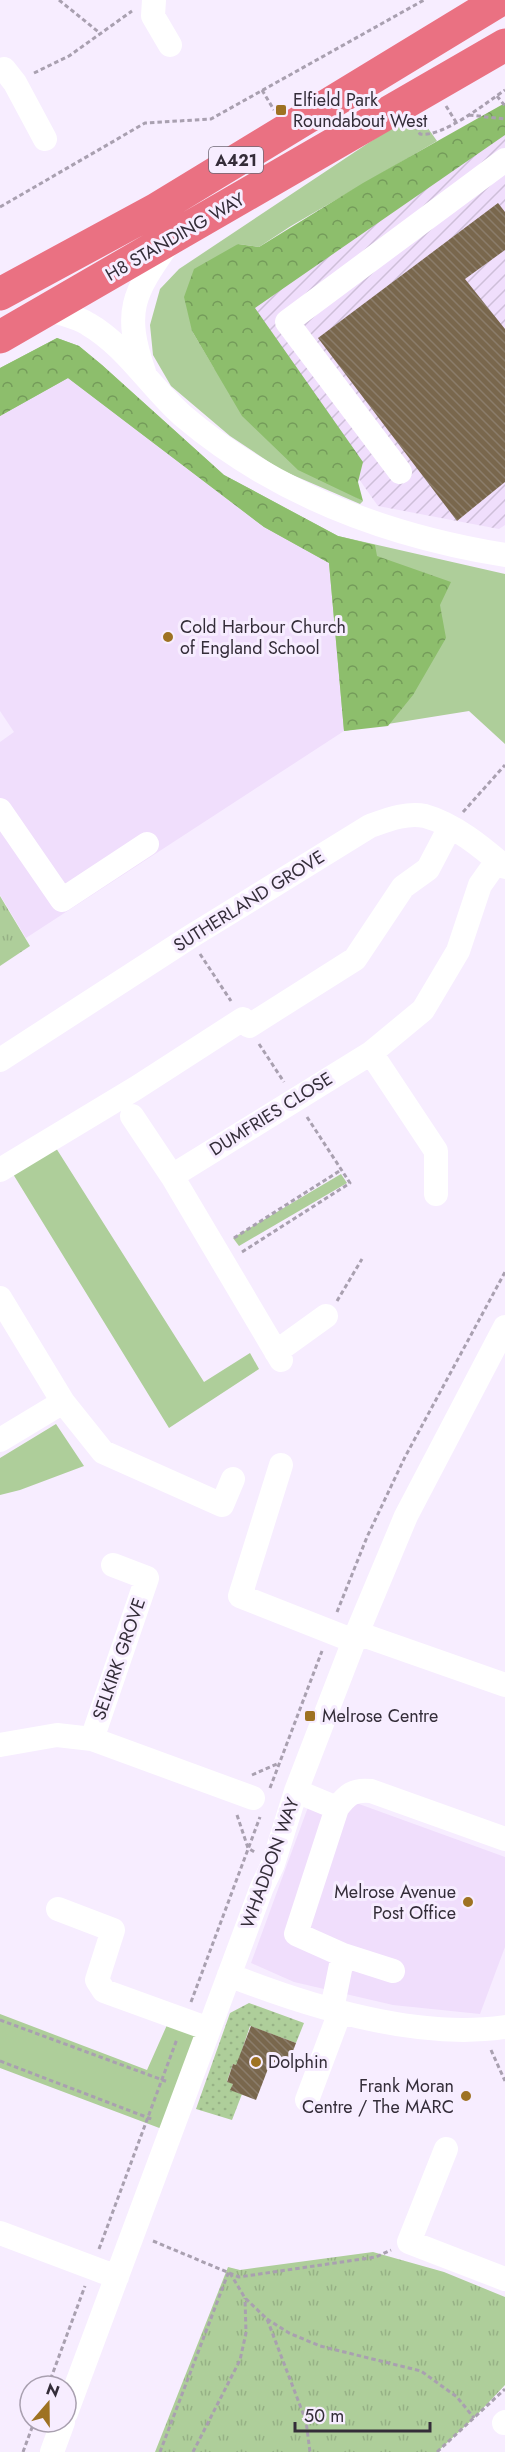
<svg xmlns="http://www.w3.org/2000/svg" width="505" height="2452" font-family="Jost,sans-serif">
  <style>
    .built { fill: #f0defc }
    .industrial { fill: url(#industrial-furrows) }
    .grass { fill: #aece9a }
    .forest { fill: url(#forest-crowns) }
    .park { fill: url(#park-tufts) }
    .garden { fill: url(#garden-dots) }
    .building { fill: url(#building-back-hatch) }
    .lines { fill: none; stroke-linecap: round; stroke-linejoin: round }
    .path { stroke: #a9a0b0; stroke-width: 3; stroke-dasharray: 4.5 3; stroke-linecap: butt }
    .minor { stroke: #fff; stroke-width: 24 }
    .highway { stroke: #ea7182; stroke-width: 33 }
    .poi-dot { fill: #9e7222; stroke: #f7edff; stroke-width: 2 }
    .labels { text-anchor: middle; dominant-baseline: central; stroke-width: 6; stroke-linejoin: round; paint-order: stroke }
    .shield { fill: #f7edff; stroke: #6e6774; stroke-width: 1.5 }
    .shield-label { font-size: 16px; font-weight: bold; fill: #342d39 }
    .poi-label { font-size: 18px; fill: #342d39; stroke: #f7edff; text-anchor: start }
    .street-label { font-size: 18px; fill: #342d39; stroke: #f7edff }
  </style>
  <defs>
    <pattern id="industrial-furrows" width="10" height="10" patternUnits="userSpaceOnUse" patternTransform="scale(1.5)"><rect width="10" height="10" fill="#f0defc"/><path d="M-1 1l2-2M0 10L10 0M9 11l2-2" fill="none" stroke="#cebfd9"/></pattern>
    <pattern id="forest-crowns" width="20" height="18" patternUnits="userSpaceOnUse" patternTransform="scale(1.5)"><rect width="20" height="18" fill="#8dbe6c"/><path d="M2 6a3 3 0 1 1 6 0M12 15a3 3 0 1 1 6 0" fill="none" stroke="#749b5a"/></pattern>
    <pattern id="park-tufts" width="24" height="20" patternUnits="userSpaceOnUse" patternTransform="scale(1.5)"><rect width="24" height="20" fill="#aece9a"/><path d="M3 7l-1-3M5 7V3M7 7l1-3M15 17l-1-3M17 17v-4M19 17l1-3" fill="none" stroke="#96b185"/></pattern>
    <pattern id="garden-dots" width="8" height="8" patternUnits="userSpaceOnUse" patternTransform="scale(1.5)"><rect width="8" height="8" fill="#aece9a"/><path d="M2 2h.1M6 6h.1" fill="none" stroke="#96b185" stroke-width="1.8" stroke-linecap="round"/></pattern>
    <pattern id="building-back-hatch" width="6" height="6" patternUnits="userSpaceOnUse" patternTransform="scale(1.5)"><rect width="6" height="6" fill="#79674d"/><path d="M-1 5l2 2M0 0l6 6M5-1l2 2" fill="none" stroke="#8b7d6b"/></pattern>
  </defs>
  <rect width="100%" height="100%" fill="#f7edff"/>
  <path class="built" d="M68 378 264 527 329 563 344 731 26 938 0 895V742L14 732 0 711V416Z
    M315 1788 505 1857V1947L480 2014 393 2005 294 1982 251 1963Z"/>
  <path class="industrial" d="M505 125V525L499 529 378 506 240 311Z"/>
  <path class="grass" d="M420 117 437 141 291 226 259 247 238 244 192 331 214 368 345 491 363 501 360 504 281 470 230 436 171 386 153 355 150 325 160 289 179 269 391 128Z
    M57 338 79 346 102 365 224 475 338 536 505 574V744L469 711 344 731 329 563 264 527 68 378 0 416V368Z
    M56 1148 204 1382 250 1353 259 1369 169 1428 13 1174Z
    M341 1174 347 1183 239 1246 233 1238Z
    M56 1424 84 1466 20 1490 0 1495V1458Z
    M0 2014 147 2070 167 2025 197 2035 162 2129 0 2068Z"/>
  <path class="forest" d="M505 103V135L255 308 363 462 358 482 363 501 298 470 242 416 192 331 184 297 194 269 238 244 259 247 363 183Z
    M57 338 79 346 102 365 224 475 338 536 375 545 377 556 451 582 440 605 446 638 413 695 388 726 344 731 329 563 264 527 68 378 0 416V368Z"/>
  <path class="park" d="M0 896 30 946 0 966Z
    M373 2252 444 2272 505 2297V2385L474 2418 437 2452H155L228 2267 240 2270Z"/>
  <path class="garden" d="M249 2003 304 2023 296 2043 250 2026 242 2050 240 2067 233 2064 227 2081 233 2084 231 2090 242 2094 232 2120 196 2109 230 2013Z"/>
  <path class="building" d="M498 203 505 212V250L465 279 505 329V482L457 521 318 338Z
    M251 2026 296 2043 287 2067 271 2061 256 2100 230 2090 233 2084 227 2082 233 2064 236 2065Z"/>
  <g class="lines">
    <path class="path" d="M59 0 101 34
      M34 73 69 56 132 11
      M262 90 274 110
      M497 96 505 106
      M446 106 456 122
      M469 115 505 119
      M415 126 420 134C442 138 486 103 505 90
      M0 207 145 123 211 119 424 0
      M463 812 505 765
      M200 954 231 1001
      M259 1044 284 1082
      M234 1238 341 1170
      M242 1252 350 1183 307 1117
      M337 1301 362 1259
      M337 1612 367 1537 405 1457 505 1272
      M252 1775 279 1763
      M270 1788 322 1651
      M237 1815 248 1848 256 1853
      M191 2002 260 1817
      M0 2020 168 2082
      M491 2050 505 2081
      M0 2061 154 2120
      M153 2241 239 2277 376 2257 391 2250
      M99 2249 177 2039
      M230 2273 245 2298 267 2319 306 2421 310 2452
      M267 2319 289 2333 320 2346 421 2371 457 2397 474 2418
      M48 2386 85 2286
      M23 2452 34 2422
      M160 2452 229 2271
      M193 2452 240 2360 246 2333 245 2298
      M437 2452 505 2389"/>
    <path class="minor" d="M154 0 153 16 170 45
      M0 71 4 69 15 83 45 139
      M50 310C62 314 77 317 88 324 126 346 151 388 183 416 275 494 387 536 505 555
      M144 372C123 311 133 294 168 244
      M400 472 287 322 505 160
      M0 810 62 900 147 844
      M371 1053 436 1151V1194
      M0 1060 190 937 370 826C387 820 407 812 425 816 454 824 483 848 505 867
      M132 1116 172 1176 281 1360
      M0 1170 136 1088 243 1019 249 1026 355 959 403 887 428 869 450 827
      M172 1176 371 1053 423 1010 458 951 480 885 497 861
      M0 1298 63 1402 103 1452 222 1505 233 1479
      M276 1352 326 1316
      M0 1440 63 1402
      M281 1465 240 1596 354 1641
      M357 1633 505 1685
      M92 1739 147 1578 113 1565
      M0 1745 57 1735 92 1739 253 1798
      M296 1791 337 1808
      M58 1909 113 1930 97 1980 104 1991 209 2029
      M393 1971 343 1955 296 1934 337 1808C347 1795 353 1789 371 1791L505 1839
      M229 1975C310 2007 417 2040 505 2027
      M332 2009 343 1955
      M307 2100 340 2012
      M446 2149 409 2242 505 2279
      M0 2233 117 2277
      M66 2413 262 1887 273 1864 296 1791 357 1633 406 1516 505 1327
      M504 2423 505 2422
      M52 2452 63 2422"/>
    <path class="highway" d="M0 294 155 210 500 0
      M0 337 505 45"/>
  </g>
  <g class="poi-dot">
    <rect x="275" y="104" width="12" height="12" rx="3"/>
    <circle cx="168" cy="637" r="6"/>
    <rect x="304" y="1710" width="12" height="12" rx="3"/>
    <circle cx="468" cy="1902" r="6"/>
    <circle cx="256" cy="2062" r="6"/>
    <circle cx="466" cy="2096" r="6"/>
  </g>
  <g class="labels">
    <rect class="shield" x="209" y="147" width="54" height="26" rx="4.5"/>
    <g class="shield-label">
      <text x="236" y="160">A421</text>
    </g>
    <g class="poi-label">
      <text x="293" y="100">Elfield Park<tspan x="293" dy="21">Roundabout West</tspan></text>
      <text x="180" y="627">Cold Harbour Church<tspan x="180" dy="21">of England School</tspan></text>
      <text x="322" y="1716">Melrose Centre</text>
      <text x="456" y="1892" text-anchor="end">Melrose Avenue<tspan x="456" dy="21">Post Office</tspan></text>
      <text x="268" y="2062">Dolphin</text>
      <text x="454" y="2086" text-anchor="end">Frank Moran<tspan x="454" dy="21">Centre / The MARC</tspan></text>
    </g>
    <g class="street-label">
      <text transform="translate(175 237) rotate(-30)">H8 STANDING WAY</text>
      <text transform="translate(249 901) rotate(-32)">SUTHERLAND GROVE</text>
      <text transform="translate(271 1114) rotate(-32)">DUMFRIES CLOSE</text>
      <text transform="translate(119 1659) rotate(-71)">SELKIRK GROVE</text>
      <text transform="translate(270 1863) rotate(-70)">WHADDON WAY</text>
    </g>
  </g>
  <g transform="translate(48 2404) rotate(20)"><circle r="28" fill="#f7edff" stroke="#a9a0b0" stroke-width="1.5"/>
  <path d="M0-4.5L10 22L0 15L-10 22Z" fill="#9e7222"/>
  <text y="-9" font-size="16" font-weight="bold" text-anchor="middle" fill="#342d39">N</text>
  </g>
  <path d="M295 2422v9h135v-9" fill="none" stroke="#342d39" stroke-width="3"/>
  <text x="304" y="2422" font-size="18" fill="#342d39" stroke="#f7edff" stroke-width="4.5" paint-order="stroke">50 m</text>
</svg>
